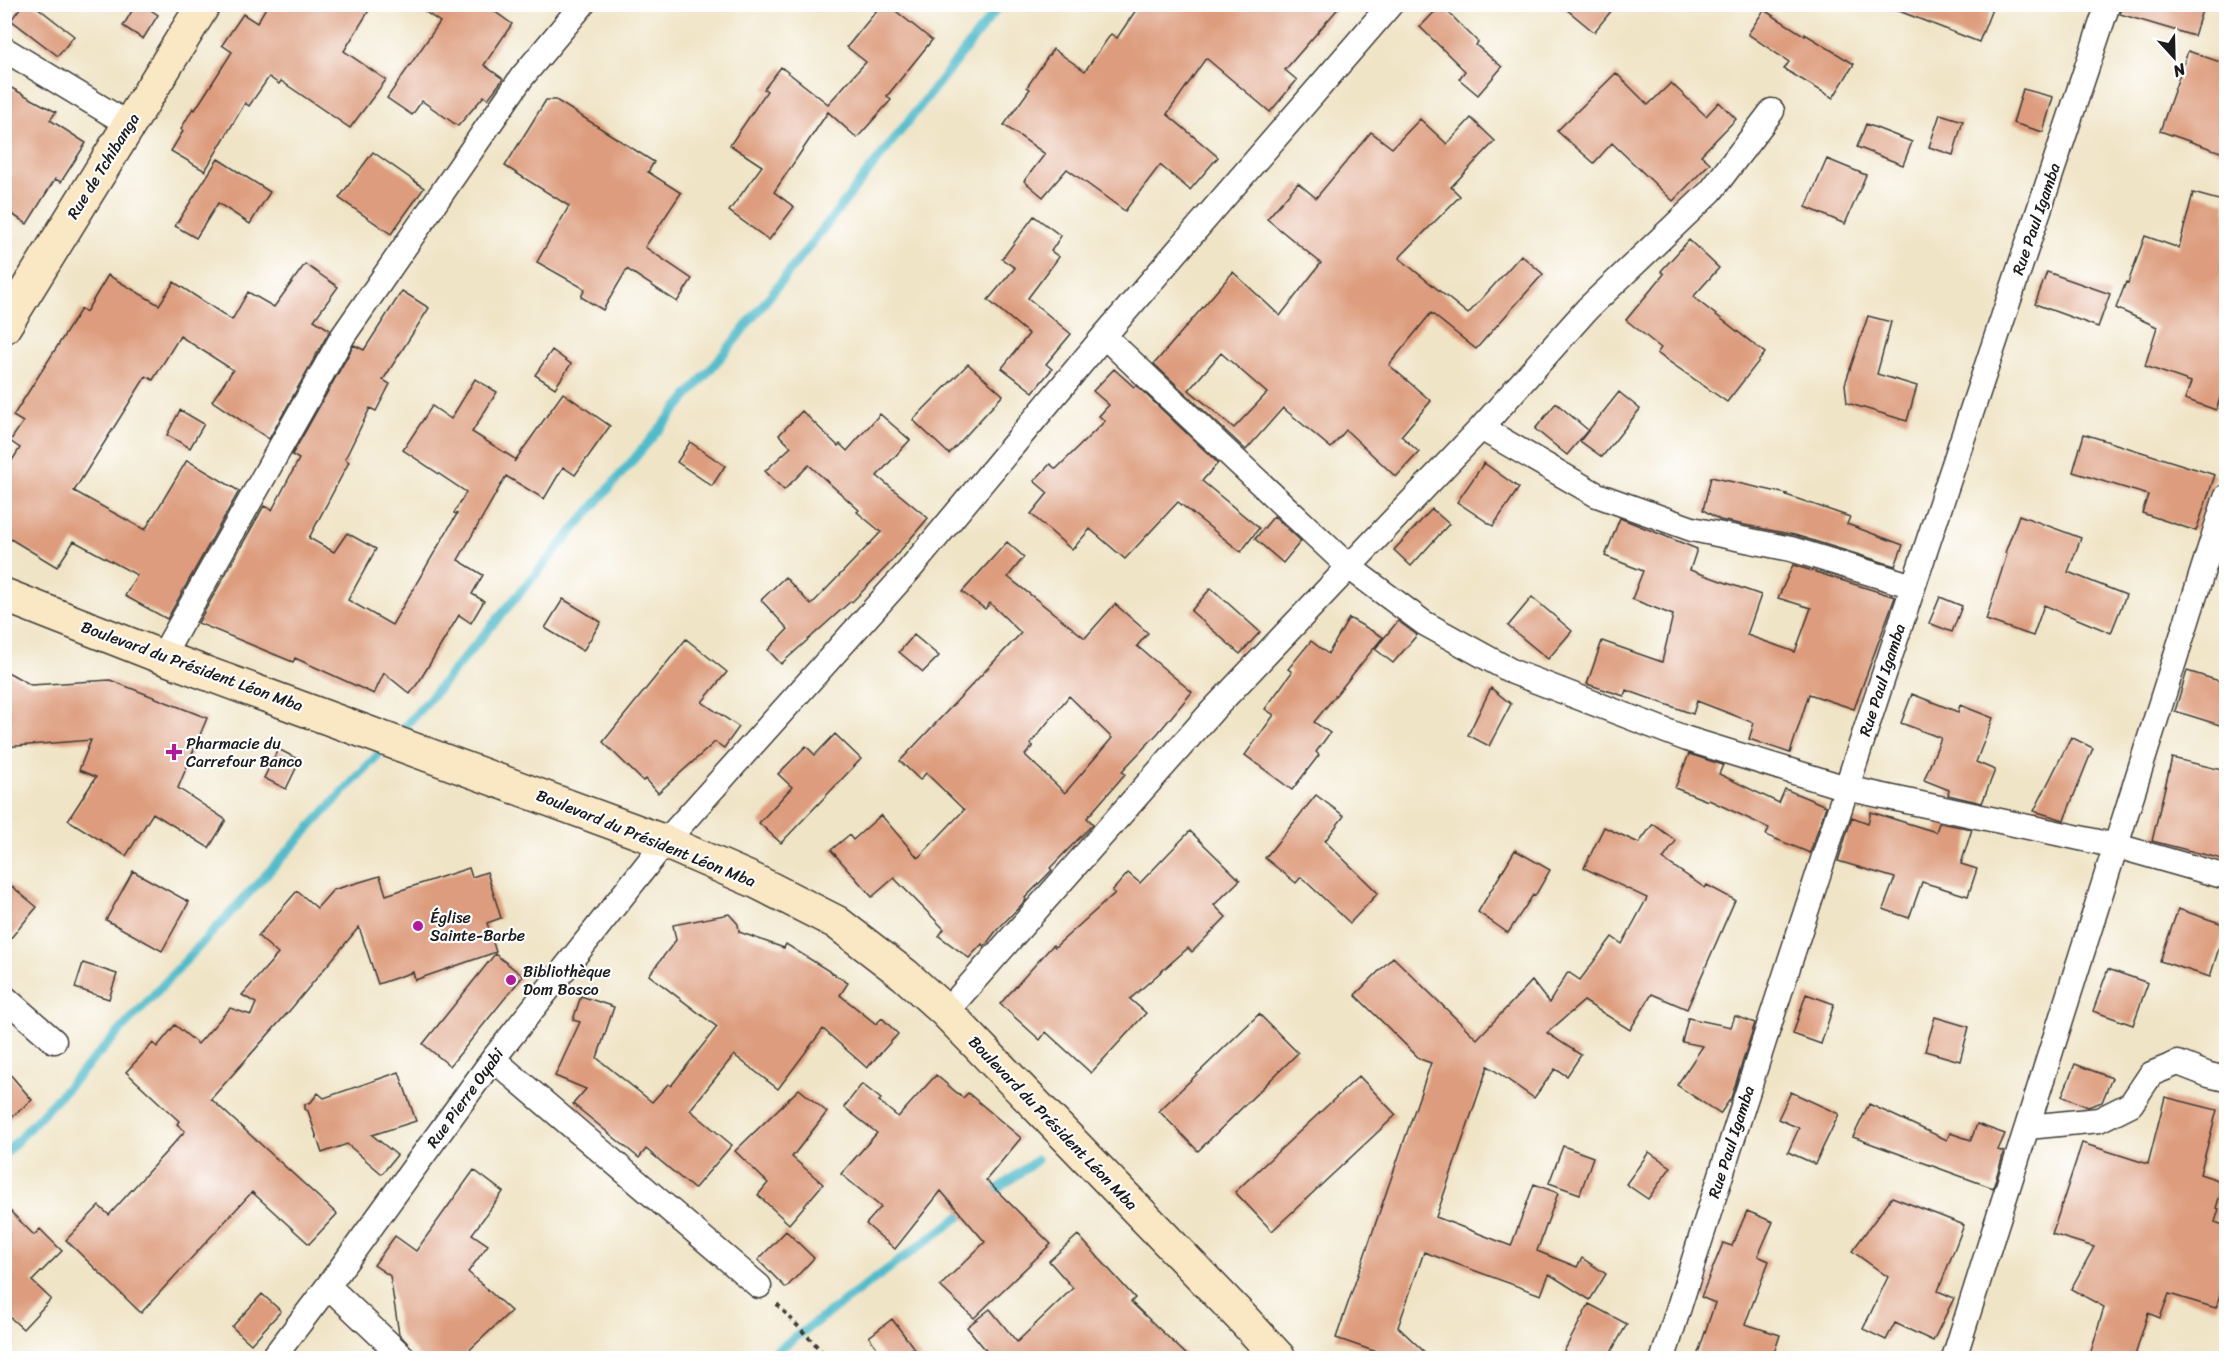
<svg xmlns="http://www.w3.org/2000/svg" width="2231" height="1363" font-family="Sriracha,sans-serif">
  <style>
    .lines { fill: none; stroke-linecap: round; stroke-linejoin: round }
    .stream { stroke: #50bccb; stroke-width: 9 }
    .building { fill: #dd9c7d; fill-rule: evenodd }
    .street-casing { stroke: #3c3a36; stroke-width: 27 }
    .secondary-casing { stroke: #3c3a36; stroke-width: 36 }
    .path { stroke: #3c3a36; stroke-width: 4; stroke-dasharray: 4.5 4.5; stroke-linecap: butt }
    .street { stroke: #fff; stroke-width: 24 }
    .secondary { stroke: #fae7c3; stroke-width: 33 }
    .poi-dot { fill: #b5179e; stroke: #fff; stroke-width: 2 }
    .labels { text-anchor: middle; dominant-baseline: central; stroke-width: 4.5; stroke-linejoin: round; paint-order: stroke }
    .street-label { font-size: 16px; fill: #1c1c1c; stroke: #fff }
    .poi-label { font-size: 16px; fill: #1c1c1c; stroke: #fff; text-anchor: start }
  </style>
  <rect width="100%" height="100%" fill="#fff"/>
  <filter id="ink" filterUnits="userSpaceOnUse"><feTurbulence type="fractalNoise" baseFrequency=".0167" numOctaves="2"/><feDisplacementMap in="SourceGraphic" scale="12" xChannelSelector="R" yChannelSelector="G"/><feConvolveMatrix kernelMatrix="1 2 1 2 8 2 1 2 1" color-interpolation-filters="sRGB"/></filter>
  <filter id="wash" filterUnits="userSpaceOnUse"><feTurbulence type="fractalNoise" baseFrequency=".008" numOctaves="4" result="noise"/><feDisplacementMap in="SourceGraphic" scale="24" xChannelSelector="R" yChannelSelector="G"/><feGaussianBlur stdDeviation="1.35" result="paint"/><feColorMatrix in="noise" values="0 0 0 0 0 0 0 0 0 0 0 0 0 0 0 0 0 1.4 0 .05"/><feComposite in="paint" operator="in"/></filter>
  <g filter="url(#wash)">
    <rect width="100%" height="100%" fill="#f0e4c6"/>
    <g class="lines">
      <path class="stream" d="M397 735 425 704 731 345 1001 4
        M4 1155 387 745
        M988 1196 1037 1160
        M767 1358 970 1209"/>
    </g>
    <g id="blocks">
      <path class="building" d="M23 4H33L74 36 58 56 11 20Z
        M136 4H142L158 15 143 39 123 26Z
        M268 4H373L344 51 386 80 350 128 281 81 279 84 269 77 249 106 245 103 205 171 171 151 183 131 181 129 193 108 195 110 232 52 222 45 243 14 257 23Z
        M414 4H484L512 24 484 65 503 79 488 99 484 96 458 126 422 101 412 115 387 98 440 22Z
        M882 4H887L932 40 887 96 891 100 857 138 828 112 774 192 794 207 769 240 729 211 762 166 730 145 767 91 764 89 781 67 828 104 866 62 847 47Z
        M1140 4H1342L1285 70 1297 80 1270 112 1206 58 1167 114 1218 157 1190 190 1160 165 1125 211 1067 169 1043 197 1024 181 1045 154 1004 125 1030 89 1027 87 1053 49 1085 71 1111 34 1117 38Z
        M1560 4H1617L1594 32Z
        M1887 4H1994L1979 42 1886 6Z
        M2122 4H2204L2194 36 2120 14Z
        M1441 5 1478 42 1476 45 1502 67 1478 95 1459 79 1465 71 1420 27Z
        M1764 10 1805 36V34L1854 64 1833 98 1784 69 1789 62 1748 34Z
        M2188 51 2226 64V154L2160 131Z
        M1616 73 1648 105 1671 83 1706 116 1719 102 1736 119 1701 155 1710 163 1673 201 1612 143 1594 163 1557 131Z
        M4 84 56 112 50 120 86 143 61 182 55 179 27 224 4 209Z
        M2023 89 2053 97 2043 132 2013 123Z
        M546 100H556L654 162 648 172 681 193 645 247 692 279 677 302 627 269 603 310 581 297 585 289 537 262 569 206 505 166Z
        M1940 114 1963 121 1953 155 1929 147Z
        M1471 118 1495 141 1451 187 1460 196 1399 258 1468 314 1521 255 1543 274 1476 349 1431 313 1389 365 1431 401 1401 436 1419 452 1396 477 1346 430 1331 448 1283 408 1246 450 1154 364 1233 272 1280 316 1321 263 1267 219 1298 183 1316 198 1371 132 1392 148 1420 119 1447 144ZM1221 353 1267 393 1234 428 1189 390Z
        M1866 124 1912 142 1903 165 1857 147Z
        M373 152 424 188 391 234 339 198Z
        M218 159 270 192 250 224 218 203 196 238 175 226Z
        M1827 159 1866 175 1845 224 1806 207Z
        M2193 193 2226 202V381L2216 410 2185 399 2191 382 2145 366 2157 327 2116 308 2126 282 2128 283 2145 236 2179 248Z
        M1034 216 1061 236 1051 251 1059 257 1028 298 1071 334 1046 364 1052 369 1033 392 1002 368 1029 334 988 300 1015 268 1002 259Z
        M1689 240 1719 268 1693 297 1765 353 1727 402 1657 353 1661 348 1626 320 1664 274 1661 271Z
        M305 264 338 287 314 320 330 330 269 439 212 401 233 370 180 336 153 380 146 376 74 491 145 530 187 460 239 491 167 619 125 596 137 575 74 541 57 567 4 535V473L20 448 10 441 23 422 13 416 81 309 86 312 108 275 159 305 174 282 232 320 248 292 274 307Z
        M2047 272 2110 294 2098 327 2035 304Z
        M402 291 429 308 383 380 390 384 376 411 370 408 345 459 349 462 309 538 334 552 347 533 376 549 348 600 392 625 457 514 454 513 466 492 403 450 432 406 451 419 475 379 497 392 472 432 515 459 514 462 563 393 610 426 575 475 563 467 544 499 506 476 458 560 483 575 472 594 484 601 471 623 459 615 420 680 410 694 384 673 374 694 295 658 293 662 198 623 264 506 272 510 299 459 292 455 354 345 364 350Z
        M1868 316 1891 322 1877 374 1917 386 1907 421 1847 403 1845 384Z
        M552 350 571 364 555 388 535 375Z
        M968 364 1003 395 949 454 913 420Z
        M1114 369 1134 387 1136 385 1218 463 1202 481 1259 528 1241 552 1178 502 1125 559 1090 529 1072 550 1031 514 1048 493 1034 481 1050 464 1056 469 1105 421 1099 416 1109 405 1093 391Z
        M1619 392 1640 409 1602 457 1580 441Z
        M1556 403 1588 430 1567 455 1535 429Z
        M180 410 204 424 190 448 167 435Z
        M802 411 838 446 840 444 847 451 880 414 910 440 877 476 928 518 889 564 852 602 851 601 781 664 768 650 788 629 761 600 785 577 811 605 881 532 857 512 859 510 809 465 784 490 765 471 791 447 779 435Z
        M2084 434 2215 475 2196 531 2142 513 2148 495 2073 472Z
        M690 442 725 466 712 486 677 462Z
        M1484 463 1519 488 1493 526 1457 502Z
        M1711 477 1787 494 1786 495 1850 517 1847 524 1903 545 1895 566 1795 535 1720 520 1703 510Z
        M1432 509 1449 524 1411 566 1394 550Z
        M2019 515 2081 538 2068 572 2126 595 2111 633 2044 605 2033 636 1986 620 2007 554 2005 553Z
        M1274 516 1301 541 1283 563 1255 539Z
        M1620 518 1697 549 1690 570 1761 595 1747 635 1795 652 1811 608 1778 598 1793 565 1895 597 1854 709 1809 694 1790 753 1749 739 1754 723 1697 701 1693 714 1626 690 1624 696 1587 684 1602 641 1662 662 1673 615 1632 599 1643 571 1605 556Z
        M1007 542 1024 557 1008 577 1085 638 1115 604 1148 633 1137 646 1192 692 1158 733 1122 771 1125 774 1087 818 1093 824 1050 868 1052 870 1025 898 1026 900 996 931 984 947 982 944 969 958 939 936 944 929 894 878 872 897 831 850 849 835 853 840 881 815 918 858 964 810 926 773 920 780 900 761 1021 633 990 603 985 609 962 592ZM1069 696 1112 738 1065 793 1025 755 1033 746 1030 744Z
        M1211 588 1260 632 1240 654 1191 611Z
        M1532 597 1572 631 1548 659 1508 626Z
        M1940 597 1962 606 1952 632 1929 623Z
        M563 599 601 622 583 651 545 628Z
        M1349 618 1383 637 1314 722 1330 733 1316 752 1319 755 1292 790 1245 755 1274 715 1265 709 1292 672 1288 669 1311 641 1328 654Z
        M1398 621 1417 635 1393 663 1375 649Z
        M914 635 939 656 923 672 899 652Z
        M686 639 727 672 702 702 739 727 724 748 715 742 658 793 646 779 643 781 603 742Z
        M4 670 31 685 110 680 207 718 178 788 226 820 209 848 153 813 126 856 68 820 96 777 79 770 91 740 4 747Z
        M2187 671 2226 683V727L2175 711Z
        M1491 688 1511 704 1489 746 1468 735Z
        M1912 694 1958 712 1960 705 1993 718 1976 762 1995 770 1982 803 1948 795 1949 790 1924 780 1941 738 1901 723Z
        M835 734 861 759 781 843 759 823 792 787 778 774 806 746 815 755Z
        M2071 737 2093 748 2064 820 2034 811Z
        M278 749 300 760 286 789 264 778Z
        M1689 754 1723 765 1719 774 1779 803 1785 789 1826 806 1810 853 1766 835 1769 828 1709 800 1708 801 1675 788Z
        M2172 758 2226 771V860L2152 841Z
        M1316 795 1344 816 1325 841 1378 893 1350 923 1301 877 1296 883 1265 858Z
        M1871 812 1936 832 1939 823 1972 829 1961 864 1977 869 1968 896 1922 882 1909 918 1883 909 1895 878 1838 861 1852 817 1868 823Z
        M1653 824 1676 841 1663 859 1705 888 1707 885 1735 900 1687 1009 1652 994 1630 1030 1584 1001 1547 1033 1581 1055 1567 1076 1555 1069 1534 1098 1488 1066 1436 1217 1511 1246 1534 1184 1558 1193 1537 1251 1577 1267 1582 1258 1606 1274 1590 1300 1549 1274 1541 1295 1424 1252 1398 1327 1432 1359H1397L1336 1338 1431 1063 1420 1059 1355 995 1393 957 1477 1039 1532 981 1549 1003 1568 972 1580 980 1612 937 1622 944 1647 898 1584 868 1604 827 1639 843Z
        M1190 831 1240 880 1214 905 1226 917 1192 952 1188 948 1130 999 1146 1013 1091 1073 1046 1032 1040 1040 1000 1004 1053 945 1055 947 1115 893 1112 891 1128 873 1140 883Z
        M1515 850 1550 870 1535 896 1533 895 1508 933 1478 912Z
        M469 868 472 877 487 872 501 918 487 923 496 952 415 980 413 972 378 984 359 927 291 1009 211 1099 337 1214 309 1244 252 1192 141 1313 66 1240 99 1206 109 1215 185 1131 177 1124 179 1121 126 1072 153 1043 157 1047 175 1025 198 1044 230 1008 251 1015 256 1003 242 995 278 954 258 936 297 891 317 908 333 890 380 876 386 895Z
        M133 871 189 902 162 951 106 920Z
        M4 880 37 907 4 946Z
        M2178 909 2226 925 2210 977 2160 961Z
        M729 914 738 924 739 932 784 948 786 944 848 983 840 995 876 1024 882 1018 898 1034 867 1068 823 1029 778 1089 734 1055 690 1110 732 1145 694 1189 646 1149 639 1158 573 1104 586 1089 555 1076 580 1022 573 1020 581 996 614 1007 597 1058 652 1102 668 1084 671 1086 717 1027 649 975 676 940 673 925Z
        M495 954 523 976 450 1066 423 1044Z
        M83 963 117 974 109 999 75 988Z
        M2108 969 2148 983 2133 1025 2093 1011Z
        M1806 994 1834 1004 1821 1044 1793 1034Z
        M1259 1014 1298 1053 1198 1151 1159 1111Z
        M1735 1016 1755 1023 1731 1098 1720 1114 1677 1085 1703 1046 1682 1042 1688 1018 1731 1027Z
        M1935 1017 1969 1027 1960 1061 1925 1051Z
        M2075 1064 2112 1078 2102 1102 2088 1107 2062 1096Z
        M4 1067 32 1100 4 1123Z
        M399 1072 416 1121 372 1135 397 1155 382 1174 347 1144 322 1153 308 1111 305 1109V1104L311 1102 318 1093 324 1098Z
        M936 1075 963 1098 968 1093 1021 1138 986 1180 1051 1244 974 1318 940 1286 985 1242 941 1191 895 1249 866 1224 881 1207 841 1174 877 1133 844 1107 862 1084 881 1099 879 1101 898 1117Z
        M1359 1076 1396 1115 1272 1231 1235 1192Z
        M799 1089 827 1112 792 1157 823 1184 789 1224 758 1195 768 1183 735 1151Z
        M1791 1092 1839 1114 1815 1164 1788 1152 1799 1128 1778 1119Z
        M2165 1097 2217 1110 2200 1174 2224 1182 2216 1208 2219 1209 2215 1222 2226 1226V1274L2216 1308 2169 1294 2160 1318 2148 1313 2134 1359H2089L2104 1307 2071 1289 2094 1247 2052 1234 2082 1143 2148 1164Z
        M1869 1104 1947 1140 1950 1133 1971 1140 1977 1124 2005 1134 1998 1150 2004 1152 1993 1188 1853 1137Z
        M1563 1146 1593 1157 1580 1194 1549 1183Z
        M1649 1152 1671 1167 1648 1199 1626 1184Z
        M474 1170 503 1192 472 1234 488 1245 468 1272 511 1311 460 1359H422L399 1334 390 1276 374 1265 395 1236 416 1251Z
        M1892 1197 1964 1225 1938 1291 1954 1298 1933 1341 1895 1323 1886 1340 1863 1329 1888 1277 1852 1251Z
        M4 1205 34 1235 40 1229 62 1251 32 1281 51 1299 23 1329 4 1312Z
        M1747 1211 1773 1222 1758 1256 1769 1261 1745 1324 1780 1335 1772 1359H1696L1715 1303 1701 1297 1723 1243 1732 1246Z
        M786 1231 814 1258 786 1288 758 1260Z
        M1078 1235 1135 1298 1131 1302 1191 1359H993L967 1327 990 1309 1017 1342 1073 1288 1049 1261Z
        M262 1294 281 1311 251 1344 232 1327Z
        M1589 1304 1627 1324 1607 1359H1560Z
        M892 1319 922 1359H885L869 1337Z"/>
    </g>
  </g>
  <g filter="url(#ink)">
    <use href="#blocks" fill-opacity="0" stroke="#3c3a36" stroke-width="1.5"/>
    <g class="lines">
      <g class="street-casing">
        <path id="street" d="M4 49 128 124
          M1104 336 1349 567 1424 623 1513 672 1687 739 1846 788 2117 846 2226 877
          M1481 428 1597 495 1692 529 1791 549 1913 586
          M162 657 343 336 522 77 583 4
          M4 997 54 1041
          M946 1012 1213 710 1481 428 1588 308 1711 191 1772 111
          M493 1059 759 1286
          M2028 1127 2099 1120 2131 1104 2151 1074 2178 1063 2209 1075 2226 1079
          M328 1286 404 1358
          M273 1358 328 1286 493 1059 665 842 910 569 1104 336 1391 4
          M1663 1358C1805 905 1957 455 2108 4
          M1954 1358 2226 497"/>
      </g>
      <g class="secondary-casing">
        <path id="secondary" d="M4 327 204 4
          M4 595 162 657 665 842 755 881 836 922 905 975 946 1012 1243 1319 1279 1358"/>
      </g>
      <path class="path" d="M777 1304 828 1358"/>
      <use href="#street" class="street"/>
      <use href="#secondary" class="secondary"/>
    </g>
  </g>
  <g class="poi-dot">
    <path d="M171 743h6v6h6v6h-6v6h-6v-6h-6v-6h6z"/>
    <circle cx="418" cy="926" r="6"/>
    <circle cx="511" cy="980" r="6"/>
  </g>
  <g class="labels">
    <g class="street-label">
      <text transform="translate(103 166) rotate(-58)">Rue de Tchibanga</text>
      <text transform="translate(2036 219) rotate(-71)">Rue Paul Igamba</text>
      <text transform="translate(192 666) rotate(20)">Boulevard du Président Léon Mba</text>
      <text transform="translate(1882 680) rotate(-72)">Rue Paul Igamba</text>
      <text transform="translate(646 838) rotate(22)">Boulevard du Président Léon Mba</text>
      <text transform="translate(465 1098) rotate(-54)">Rue Pierre Oyabi</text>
      <text transform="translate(1053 1123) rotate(46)">Boulevard du Président Léon Mba</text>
      <text transform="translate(1731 1142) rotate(-72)">Rue Paul Igamba</text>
    </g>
    <g class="poi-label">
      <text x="186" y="743">Pharmacie du<tspan x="186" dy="18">Carrefour Banco</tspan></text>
      <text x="430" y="917">Église<tspan x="430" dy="18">Sainte-Barbe</tspan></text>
      <text x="523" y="971">Bibliothèque<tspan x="523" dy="18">Dom Bosco</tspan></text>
    </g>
  </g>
  <rect width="2231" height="1363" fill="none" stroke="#fff" stroke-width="24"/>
  <g transform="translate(2174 57) rotate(158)" stroke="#ffffff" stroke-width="4.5" paint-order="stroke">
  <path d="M0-4.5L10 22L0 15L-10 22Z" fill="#1c1c1c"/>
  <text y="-9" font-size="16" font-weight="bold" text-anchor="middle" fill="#1c1c1c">N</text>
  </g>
</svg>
